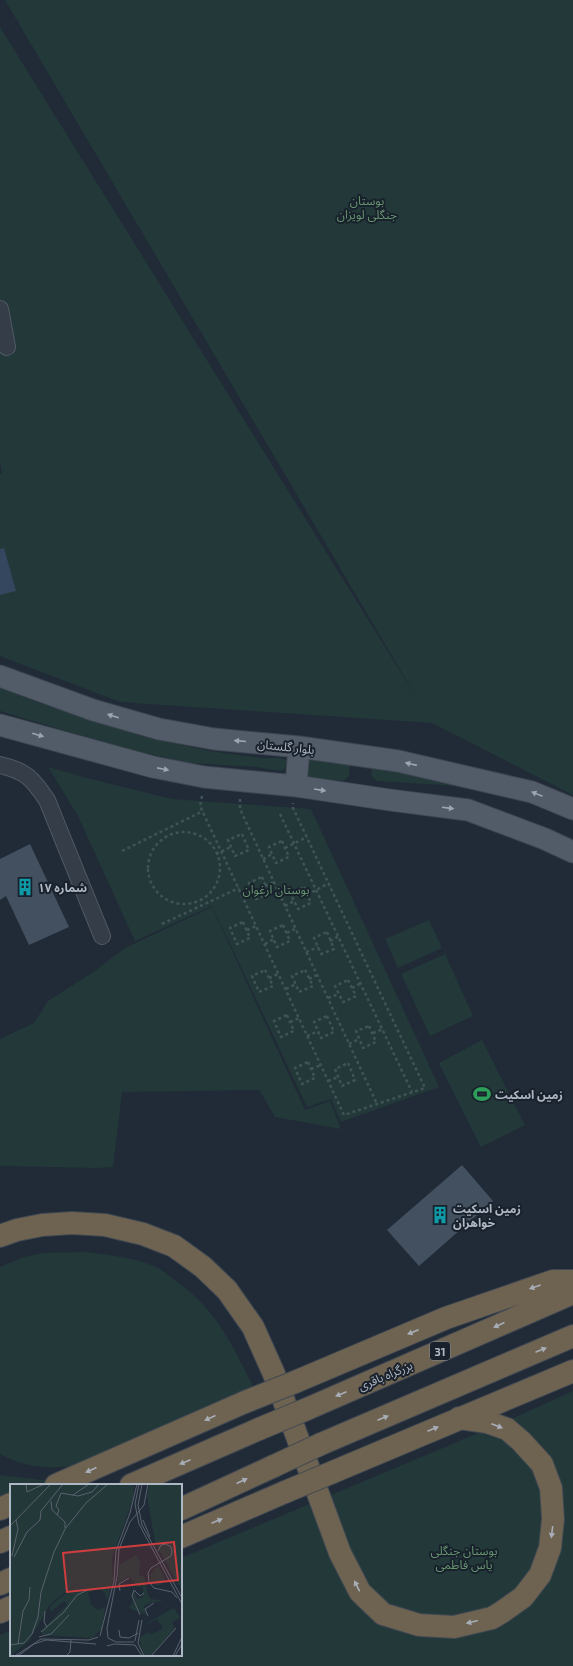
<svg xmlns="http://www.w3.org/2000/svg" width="573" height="1666" font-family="'Exo 2','Noto Sans Arabic',sans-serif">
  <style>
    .green { fill: #233839 }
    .water { fill: #34475f }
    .building { fill: #43505f }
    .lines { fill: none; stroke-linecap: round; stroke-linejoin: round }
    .minor-casing { stroke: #515a65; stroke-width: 18 }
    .major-casing { stroke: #3d4651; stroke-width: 23 }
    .highway-casing { stroke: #3e4752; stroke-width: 24 }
    .path { stroke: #405456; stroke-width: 2.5; stroke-dasharray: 3 3; stroke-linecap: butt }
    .minor { stroke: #343d48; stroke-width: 16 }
    .major { stroke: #525c68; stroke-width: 21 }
    .highway { stroke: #6e6251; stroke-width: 22 }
    .highway-bridge-casing { stroke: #3e4752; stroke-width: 24; stroke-linecap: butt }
    .highway-bridge { stroke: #6e6251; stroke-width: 22 }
    .oneway { fill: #9ca5b2 }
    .oneway2 { fill: #a8aeb8 }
    .labels { text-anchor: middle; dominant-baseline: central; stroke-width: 4; stroke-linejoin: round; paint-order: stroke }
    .shield { fill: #19222c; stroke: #818a96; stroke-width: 1 }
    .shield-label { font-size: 11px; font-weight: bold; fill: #aeb7c4 }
    .park-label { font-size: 12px; fill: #66956f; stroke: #19222c }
    .street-label { font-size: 12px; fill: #aeb7c4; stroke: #19222c }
    .poi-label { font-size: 12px; font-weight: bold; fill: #aeb7c4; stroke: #19222c; text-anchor: start }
    .inset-road { fill: none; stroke: #59636f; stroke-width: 1 }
    .view { fill: #d03d3f; fill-opacity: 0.15; stroke: #d03d3f; stroke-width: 2 }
    .inset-edge { fill: none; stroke: #aeb7c4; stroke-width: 2 }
  </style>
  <rect width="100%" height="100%" fill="#202b37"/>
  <path class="green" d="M5 0H573V795L432 723 120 702 0 656V474H2L0 461V27L418 700Z
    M0 688 42 704 145 737 209 751 261 758H281L286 760 287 765 284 769 280 771 257 767 191 763 123 748 0 711Z
    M307 754 350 762 349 776 343 781 308 779 304 774Z
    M373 764 458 783 457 786 377 781 372 777 371 772Z
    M48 767 83 777 172 799 311 809 439 1087 341 1122 331 1099 307 1107 212 906 135 941 78 816Z
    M212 907 305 1110 330 1101 341 1129 275 1117 259 1090 122 1092 113 1167 98 1168 0 1166V1039L34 1023 48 1001 92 973 125 948Z
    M429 920 442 948 398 968 385 939Z
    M445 954 473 1016 430 1036 401 974Z
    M482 1040 525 1125 481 1147 439 1063Z
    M84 1252C109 1255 135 1257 158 1268 164 1271 170 1277 176 1281 218 1311 232 1345 255 1390L80 1465C49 1469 28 1469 0 1454V1267L24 1257 43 1253Z
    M573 1391V1666H0V1635L11 1630V1655H181V1558L500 1424Z
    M0 1475 51 1481 42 1485H11V1498L0 1503Z"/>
  <path class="water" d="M4 548 16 591 0 595V549Z"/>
  <path class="building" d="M30 844 69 927 29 945 6 896 0 900V859Z
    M462 1165 493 1201 419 1266 387 1230Z"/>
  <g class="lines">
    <g class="minor-casing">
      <path id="minor" d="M0 309 7 347
        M0 765C26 771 32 778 47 800L102 936"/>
    </g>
    <g class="major-casing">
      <path id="major" d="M0 676 93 710 159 729 214 739 299 747 398 761 532 792 573 809
        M0 725 153 767 204 777 296 786 390 800 468 810 545 839 573 852
        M296 786 299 747"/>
    </g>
    <g class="highway-casing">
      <path id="highway" d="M0 1236 17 1230 42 1225 72 1223 105 1225 143 1234 174 1246 203 1267 227 1290 253 1327 274 1374 340 1553 360 1592 383 1614 419 1625 454 1627 492 1618 502 1612 523 1597 540 1575 550 1548 553 1519 551 1488 542 1464 521 1441 507 1429 487 1422 459 1418
        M295 1382 446 1318 553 1281H573
        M307 1409 573 1293
        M321 1444 573 1336
        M333 1472 573 1371
        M56 1485 245 1402
        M131 1485 259 1429
        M0 1509 11 1504
        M181 1509 274 1466
        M181 1537 285 1492
        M0 1542 11 1537
        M0 1584 11 1579
        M0 1612 11 1607"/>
    </g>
    <path class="path" d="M202 796 200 806 344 1115 425 1088 293 808V803
      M240 799V809L377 1104
      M280 814 412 1092
      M148 868a36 36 0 1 1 72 0a36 36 0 1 1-72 0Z
      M242 834 249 850 235 856 228 840Z
      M282 841 289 857 276 863 269 847Z
      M285 848 307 837
      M122 851 203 811
      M216 854 231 847
      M263 859 272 854
      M262 877 269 894 256 899 249 883Z
      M265 886 274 882
      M304 887 311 903 298 909 290 893Z
      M307 895 329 883
      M242 896 252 892
      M285 906 294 901
      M243 922 250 938 237 944 230 928Z
      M162 924 239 888
      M283 925 290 941 277 947 270 931Z
      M247 930 256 926
      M327 932 334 949 321 954 314 938Z
      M287 933 295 929
      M330 941 339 936
      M265 944 274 939
      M306 952 318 947
      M265 970 273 986 259 992 252 976Z
      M305 970 313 986 299 992 292 976Z
      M269 978 278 974
      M309 979 317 975
      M348 980 356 996 343 1002 335 986Z
      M352 988 361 983
      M286 989 296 984
      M328 998 339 994
      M287 1015 294 1031 281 1037 274 1021Z
      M327 1016 334 1032 321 1038 314 1022Z
      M290 1022 299 1018
      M369 1026 376 1042 363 1048 356 1031Z
      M373 1033 383 1029
      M307 1036 318 1031
      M349 1044 359 1039
      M308 1062 315 1078 302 1084 295 1068Z
      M348 1063 355 1080 342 1086 335 1069Z
      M311 1069 321 1065
      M328 1081 338 1077"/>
    <use href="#minor" class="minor"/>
    <use href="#major" class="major"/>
    <use href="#highway" class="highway"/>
    <g class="highway-bridge-casing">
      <path id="highway-bridge" d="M245 1402 295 1382
        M259 1429 307 1409
        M274 1466 321 1444
        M285 1492 333 1472"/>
    </g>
    <use href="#highway-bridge" class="highway-bridge"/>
  </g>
  <defs><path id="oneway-solid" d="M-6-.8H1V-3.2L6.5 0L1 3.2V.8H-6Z"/></defs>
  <g class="oneway">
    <use href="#oneway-solid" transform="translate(113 716) rotate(-163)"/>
    <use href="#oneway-solid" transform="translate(38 735) rotate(16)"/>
    <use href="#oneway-solid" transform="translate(240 741) rotate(-175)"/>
    <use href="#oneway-solid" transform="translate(411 764) rotate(-167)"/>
    <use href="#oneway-solid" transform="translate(163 769) rotate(11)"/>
    <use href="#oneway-solid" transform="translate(320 790) rotate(9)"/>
    <use href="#oneway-solid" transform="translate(537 794) rotate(-158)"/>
    <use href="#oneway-solid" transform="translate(448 808) rotate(7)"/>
  </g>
  <g class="oneway2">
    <use href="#oneway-solid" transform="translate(535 1287) rotate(161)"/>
    <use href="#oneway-solid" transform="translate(499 1325) rotate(156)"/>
    <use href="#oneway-solid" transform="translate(413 1332) rotate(157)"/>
    <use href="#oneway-solid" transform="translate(541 1350) rotate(-23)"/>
    <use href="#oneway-solid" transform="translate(341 1394) rotate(157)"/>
    <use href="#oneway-solid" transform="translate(210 1418) rotate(156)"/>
    <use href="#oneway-solid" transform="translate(383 1418) rotate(-23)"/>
    <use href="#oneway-solid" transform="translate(497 1426) rotate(21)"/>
    <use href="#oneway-solid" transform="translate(433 1429) rotate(-23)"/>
    <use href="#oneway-solid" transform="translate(185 1462) rotate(157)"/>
    <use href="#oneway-solid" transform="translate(91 1470) rotate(156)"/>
    <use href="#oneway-solid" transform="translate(242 1481) rotate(-25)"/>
    <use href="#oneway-solid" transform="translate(217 1521) rotate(-23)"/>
    <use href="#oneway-solid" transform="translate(552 1532) rotate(97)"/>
    <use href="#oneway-solid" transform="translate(357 1586) rotate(-116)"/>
    <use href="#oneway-solid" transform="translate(472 1622) rotate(166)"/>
  </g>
  <defs>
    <g id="building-bare" transform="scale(1.38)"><path d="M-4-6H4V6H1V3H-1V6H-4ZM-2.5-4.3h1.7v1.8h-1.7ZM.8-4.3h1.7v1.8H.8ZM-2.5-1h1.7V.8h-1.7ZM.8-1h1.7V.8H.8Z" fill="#0f9aa8" stroke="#19222c" stroke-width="2.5" paint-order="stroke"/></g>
    <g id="stadium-bare" transform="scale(1.38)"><path d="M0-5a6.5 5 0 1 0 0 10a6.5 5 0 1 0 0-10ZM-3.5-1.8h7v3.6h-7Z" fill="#2e9e5b" stroke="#19222c" stroke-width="2.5" paint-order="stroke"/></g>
  </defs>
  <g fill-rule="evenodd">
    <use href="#building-bare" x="25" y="887"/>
    <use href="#stadium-bare" x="482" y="1094"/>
    <use href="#building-bare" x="440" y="1215"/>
  </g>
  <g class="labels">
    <rect class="shield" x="430" y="1342" width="20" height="18" rx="3"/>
    <g class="shield-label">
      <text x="440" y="1351">31</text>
    </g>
    <g class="park-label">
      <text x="367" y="200">بوستان<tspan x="367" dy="14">جنگلی لویزان</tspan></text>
      <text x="276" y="889">بوستان ارغوان</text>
      <text x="464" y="1550">بوستان جنگلی<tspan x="464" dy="14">یاس فاطمی</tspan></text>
    </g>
    <g class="street-label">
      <text transform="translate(286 746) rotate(6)">بلوار گلستان</text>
      <text transform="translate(385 1375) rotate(-23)">بزرگراه باقری</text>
    </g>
    <g class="poi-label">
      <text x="38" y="887">شماره ۱۷</text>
      <text x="495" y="1094">زمین اسکیت</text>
      <text x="453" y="1208">زمین اسکیت<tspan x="453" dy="14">خواهران</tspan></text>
    </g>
  </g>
  <g transform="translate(10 1484)">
    <rect width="172" height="172" fill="#202b37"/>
    <path d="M0 0H124L123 15 102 74 103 95 97 117 95 109 88 104 78 109 81 121 88 126 95 123 92 145 82 154 33 151 31 147 57 121 54 117 41 128 40 122 80 90 40 120 19 157 0 172ZM140 0H172V107L145 58 137 12ZM126 71 130 77 129 92H134L138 111 141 115 155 117 143 118 134 122 136 131 119 124 123 117 129 127 123 111 124 107 127 115 133 113V102L128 103 119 92 108 99 109 81ZM148 81 155 94 152 100 148 102 141 99 140 91ZM164 124 170 134 162 138 165 144 140 172H134L129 154 138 148 140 151 153 144 147 135 138 140 137 139Z" fill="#233839"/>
    <path class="inset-road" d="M16 0 17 8 34 0M129 0 125 20 129 40 172 120M132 0 128 21 132 41 172 114M63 11 79 0M41 17 42 26 55 38V44M47 31 49 26 46 22 51 9 68 12 82 8 89 0M133 36 140 53M0 42 41 0M148 67 151 61 156 60 161 63 162 68 161 72 141 84 138 89 139 98 144 104 162 108 167 114M2 72 8 45 6 36M4 73 17 48 30 36 31 27 53 0M110 107 109 100 119 94M35 127 34 138 37 143M130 131 122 112 124 106 130 112 134 109M138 132 135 125 144 119M109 146 110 153 119 154 128 149M31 148 54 128 67 111 80 105M90 152 104 97 106 67 120 29 127 0M29 153 41 150 59 131M98 154 106 158H124M98 154 97 144 107 92 109 65 120 38 134 21 138 0M125 157 129 136M128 159 132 136M128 159 134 172M8 160 13 127 19 116 20 103M0 161 14 159 22 150 28 133 31 108 44 68 55 45 76 19 98 0M125 161 132 172M97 162 104 160 125 161M5 172 31 155 79 156 88 153M8 172 24 160 36 156 86 160M56 172 60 168 61 156M141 172 166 144M163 172 172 153M165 172 172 160"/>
    <path class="view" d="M164 58 168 96 57 108 53 69Z"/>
    <rect width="172" height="172" class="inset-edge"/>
  </g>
</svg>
